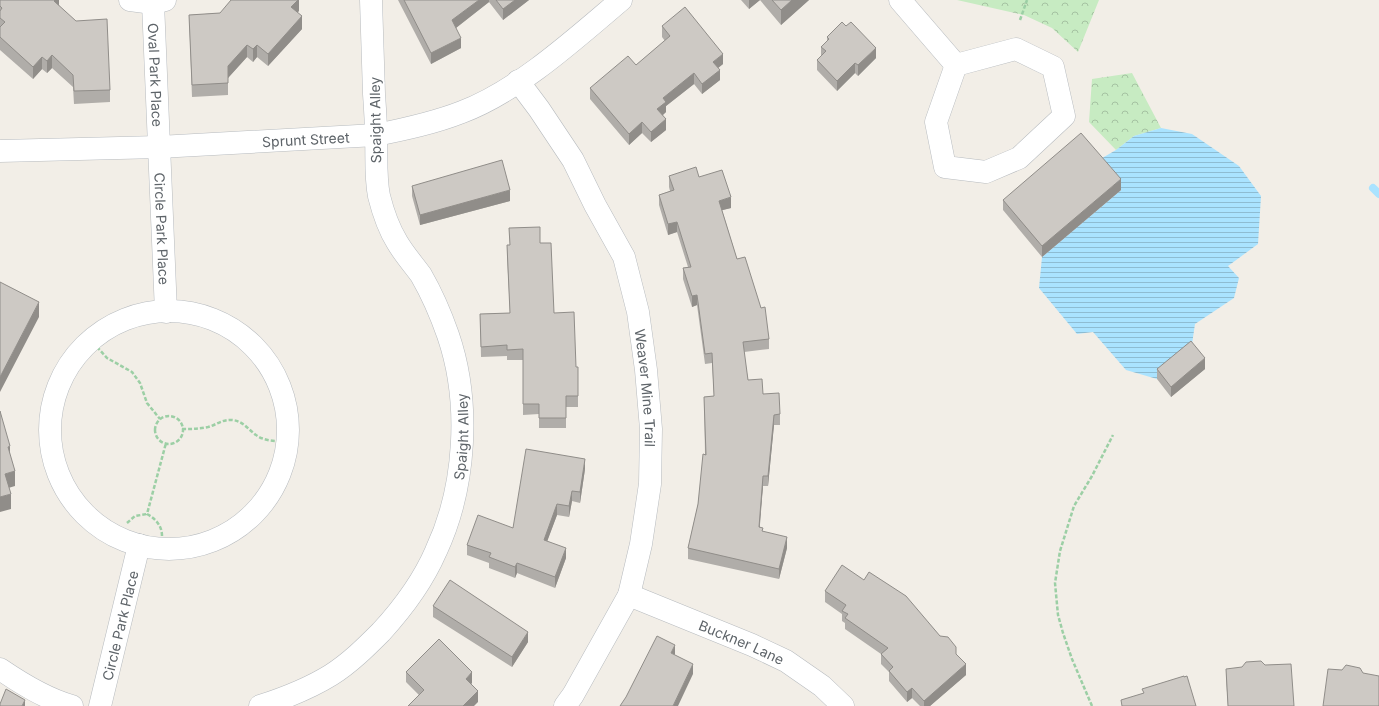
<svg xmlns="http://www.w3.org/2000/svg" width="1379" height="706" font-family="Inter,sans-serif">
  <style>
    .forest { fill: url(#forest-crowns) }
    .water { fill: url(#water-rules) }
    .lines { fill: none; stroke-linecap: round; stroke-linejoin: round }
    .stream { stroke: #aae3ff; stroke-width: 8 }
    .minor-casing { stroke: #b7bbbf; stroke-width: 23 }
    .path { stroke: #9ccfa5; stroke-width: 2.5; stroke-dasharray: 4 2; stroke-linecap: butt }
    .minor { stroke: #fff; stroke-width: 22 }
    .wall { fill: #b0ada9 }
    .shaded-wall { fill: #908d89 }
    .building { fill: #cdc9c4; stroke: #908d89 }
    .labels { text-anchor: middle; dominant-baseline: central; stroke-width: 3; stroke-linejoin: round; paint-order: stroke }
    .street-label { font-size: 14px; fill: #5e6469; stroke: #fff }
  </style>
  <defs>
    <pattern id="forest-crowns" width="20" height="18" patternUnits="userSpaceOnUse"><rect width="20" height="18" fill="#c7ebc2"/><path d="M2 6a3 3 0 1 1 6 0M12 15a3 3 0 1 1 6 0" fill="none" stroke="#a5c2a2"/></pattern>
    <pattern id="water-rules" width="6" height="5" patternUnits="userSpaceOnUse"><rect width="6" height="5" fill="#aae3ff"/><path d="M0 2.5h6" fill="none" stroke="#8ebcd2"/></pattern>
  </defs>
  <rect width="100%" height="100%" fill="#f2eee7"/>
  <path class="forest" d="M957 0H1099L1078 52 1052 28 1024 15Z
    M1132 73 1161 128 1134 136 1116 150 1089 122 1092 79Z"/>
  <path class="water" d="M1161 128 1192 134 1239 166 1261 196 1258 244 1228 266 1239 278 1234 298 1195 324 1191 351 1157 379 1126 370 1093 332 1077 334 1039 288 1042 257 1121 190 1097 161 1116 150 1134 136Z"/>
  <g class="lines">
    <path class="stream" d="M1373 188 1379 194"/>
    <g class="minor-casing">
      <g id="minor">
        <path d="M130 0 153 3 165 0"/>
        <path d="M900 0 956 65"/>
        <path id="s1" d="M153 3 166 312"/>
        <path d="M1016 49 1053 67 1064 116 1019 158 986 172 945 167 936 122 956 65Z"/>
        <path id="s2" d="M518 81 539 109 573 160 595 205 624 257 638 312 646 370 651 429 650 484 641 544 629 595 573 695 565 706"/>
        <path id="s3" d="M0 151 159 147 376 135C406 129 434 123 462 112 518 91 575 39 621 0"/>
        <circle cx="169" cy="430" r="119"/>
        <path id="s4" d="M629 595 752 645 786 661 822 686 843 706"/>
        <path d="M0 669C22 684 46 699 72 706"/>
        <path id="s5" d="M100 706 139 545"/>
        <path id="s6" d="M260 706C285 698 310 688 331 675 350 663 366 647 381 632 403 608 423 581 436 551 466 487 471 402 448 335 441 315 432 294 421 275 413 264 404 254 397 242 389 229 383 212 379 196 375 176 377 156 376 135 376 121 375 108 374 94 373 63 372 31 371 0"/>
      </g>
    </g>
    <path class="path" d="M1020 20 1027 0
      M97 347 107 358 132 372 140 383 147 403 160 419
      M155 430a14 14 0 1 1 28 0a14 14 0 1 1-28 0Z
      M182 429C191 429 199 429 208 427 216 425 223 419 232 420 245 421 250 433 261 438 266 440 272 441 277 441
      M127 523 135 516 147 514
      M162 536C162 526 156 519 147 514L166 443
      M1092 706 1072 659 1063 633 1058 615 1055 583 1060 551 1074 506 1092 476 1113 435"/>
    <use href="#minor" class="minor"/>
  </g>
  <path class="wall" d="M0 0H59V5L110 90V102L74 104 73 87 52 68 47 73 42 69 33 79 0 50Z
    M299 0V11L297 12 302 29 268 66 257 57 253 62 247 57 228 78V95L192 97 189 15 220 13Z
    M398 0H529L503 20 489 2 456 28 461 48 431 64Z
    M741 0H809L781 25 760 0 749 9Z
    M662 26 723 64 718 68 720 80 702 94 694 84 666 106V112L663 115 666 130 651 142 642 133 629 145 590 99V88L636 65 665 41 662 37Z
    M827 37 876 58 858 76 855 73 837 91 817 70V60L821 56V47L827 41Z
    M669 176 699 177 731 208 722 210 737 259 769 339V349L744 352 748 380 763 394 780 414V425H774L768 486H763L759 527 763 532 787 548 779 579 688 559V548L698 504 705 454 704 397 714 396 712 363 705 364 697 305 692 307 683 279V268L688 267 677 232 668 235 659 205V195L670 191 669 187Z
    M412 186 510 201 420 225 412 196Z
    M1121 190 1042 257 1003 210V200Z
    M509 228 540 243 554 313 576 367H578V407H566V428H539V414L523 415V360H507V356L481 357 480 314 510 313 507 256V245H510Z
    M1157 369H1205L1171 397 1157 379Z
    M585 469 580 503 572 501 569 517 557 515 547 541 566 558 555 588 517 573 515 578 489 568V563L467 555V545L513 528Z
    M825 591 956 654 966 675 930 706H920L912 698 907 702 889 681V672L881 664V654L845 629V623L842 621V614L825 602Z
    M433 606 528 642 512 667 433 617Z
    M1226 669 1294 706H1228L1226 679Z
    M406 672 472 683 471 684 478 702 419 695 406 682Z"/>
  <path class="shaded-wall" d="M55 0H59V8L54 1Z
    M298 0H299V11L291 19V7Z
    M479 0H489V2L452 31V20Z
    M515 0H529L503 20V9Z
    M749 0H760L749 9Z
    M792 0H809L781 25V10Z
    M302 16V29L268 66V54Z
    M461 38V48L431 64V53Z
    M247 45V57L228 78V66Z
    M257 45V57L253 62V49Z
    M876 48V58L858 76V65Z
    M723 54V64L713 72V62Z
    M52 55V68L47 73V61Z
    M42 57V69L33 79V67Z
    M855 63V73L837 91V81Z
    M720 70V80L702 94V84Z
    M694 73V84L666 106V112L657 120V109L663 98Z
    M666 119V130L651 142V132Z
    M642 122V133L629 145V134Z
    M1121 179V190L1042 257V246Z
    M510 190V201L420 225V215Z
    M731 197V208L719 211V201Z
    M677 222V232L668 235V224Z
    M697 295V305L692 307V296Z
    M39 302V317L0 392V377Z
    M1205 358V369L1171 397V387Z
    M774 415V425L768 486V476Z
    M10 446V461L8 447Z
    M585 459V469L580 503V492Z
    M15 471V486L5 489V474Z
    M763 476V486L759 537V527Z
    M572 491V501L569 517V506Z
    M11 494V509L0 512V497Z
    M557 504V515L544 550V540Z
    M787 537V548L779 579V569Z
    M566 548V558L555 588V577Z
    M517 563V573L515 578V567Z
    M528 632V642L512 667V657Z
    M675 645V655L671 653Z
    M693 664V674L678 706H673Z
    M966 664V675L930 706H924V701Z
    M472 672V683L466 689V679Z
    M912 688V698L907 702V692Z
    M478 691V702L474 706H463Z
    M25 700V706H22Z"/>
  <path class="building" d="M0 0H55L54 1 76 21 107 19 110 90 74 91 73 75 52 55 47 61 42 57 33 67 0 37V27L5 22 0 18V11L2 8 0 6Z
    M231 0H298L291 7 302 16 268 54 257 45 253 49 247 45 228 66V83L192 85 189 15 220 13Z
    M404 0H479L452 20 461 38 431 53Z
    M496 0H515L503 9Z
    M772 0H792L781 10Z
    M685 7 723 54 713 62 720 70 702 84 694 73 663 98 666 102 657 109 666 119 651 132 642 122 629 134 590 88 628 56 636 65 670 36 662 26Z
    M842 22 846 26 851 22 876 48 858 65 855 63 837 81 817 60 826 51 821 47 829 39 827 37Z
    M1081 133 1121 179 1042 246 1003 200Z
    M502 160 510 190 420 215 412 186Z
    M696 167 699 177 722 170 731 197 719 201 737 259 745 257 761 308 765 307 769 339 743 342 748 380 762 379 763 394 779 393 780 414 774 415 768 476H763L759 527 763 528 762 531 787 537 779 569 688 548 698 504 703 454 706 455 704 397 714 396 712 353 705 354 697 295 692 296 683 268 691 267 677 222 668 224 659 195 674 190 669 176Z
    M540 227V243H551L554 313 574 312 576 367H578V396H566V418H539V404H523V349L507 350V345L481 347 480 314 510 313 507 245H510L509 228Z
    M0 282 39 302 0 377Z
    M1191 341 1205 358 1171 387 1157 369Z
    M0 411 10 446 8 447 15 471 5 474 11 494 0 497Z
    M526 449 585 459 580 492 572 491 569 506 557 504 544 540 566 548 555 577 517 563 515 567 489 557 491 553 467 545 478 515 513 528Z
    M842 565 864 580 869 572 906 596 940 636 948 637 956 647V654L966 664 924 701 912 688 907 692 889 671 893 667 881 654 888 648 845 618 848 614 842 611 846 605 825 591Z
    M450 580 528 632 512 657 433 606Z
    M657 636 675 645 671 653 693 664 673 706H620L626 697Z
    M439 639 472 672 466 679 478 691 463 706H408L424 690 406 672Z
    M1261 661 1265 665 1291 664 1294 706H1228L1226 669 1242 667 1246 662Z
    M1346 665 1360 668 1363 673 1379 676V706H1323L1328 669 1342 670Z
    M1184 676V677L1187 676 1196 706H1122L1121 700 1144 693 1142 689Z
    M6 689 25 700 22 706H0V704Z"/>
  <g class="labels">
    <g class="street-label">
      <text stroke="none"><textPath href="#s1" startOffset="72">Oval Park Place</textPath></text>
      <text transform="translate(375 120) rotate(-91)">Spaight Alley</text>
      <text stroke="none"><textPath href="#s3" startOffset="306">Sprunt Street</textPath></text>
      <text stroke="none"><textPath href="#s1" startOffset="226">Circle Park Place</textPath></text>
      <text stroke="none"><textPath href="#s2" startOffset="339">Weaver Mine Trail</textPath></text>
      <text stroke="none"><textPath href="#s6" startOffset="360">Spaight Alley</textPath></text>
      <text stroke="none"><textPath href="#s5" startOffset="83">Circle Park Place</textPath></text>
      <text stroke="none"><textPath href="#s4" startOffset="122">Buckner Lane</textPath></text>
    </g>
  </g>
</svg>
